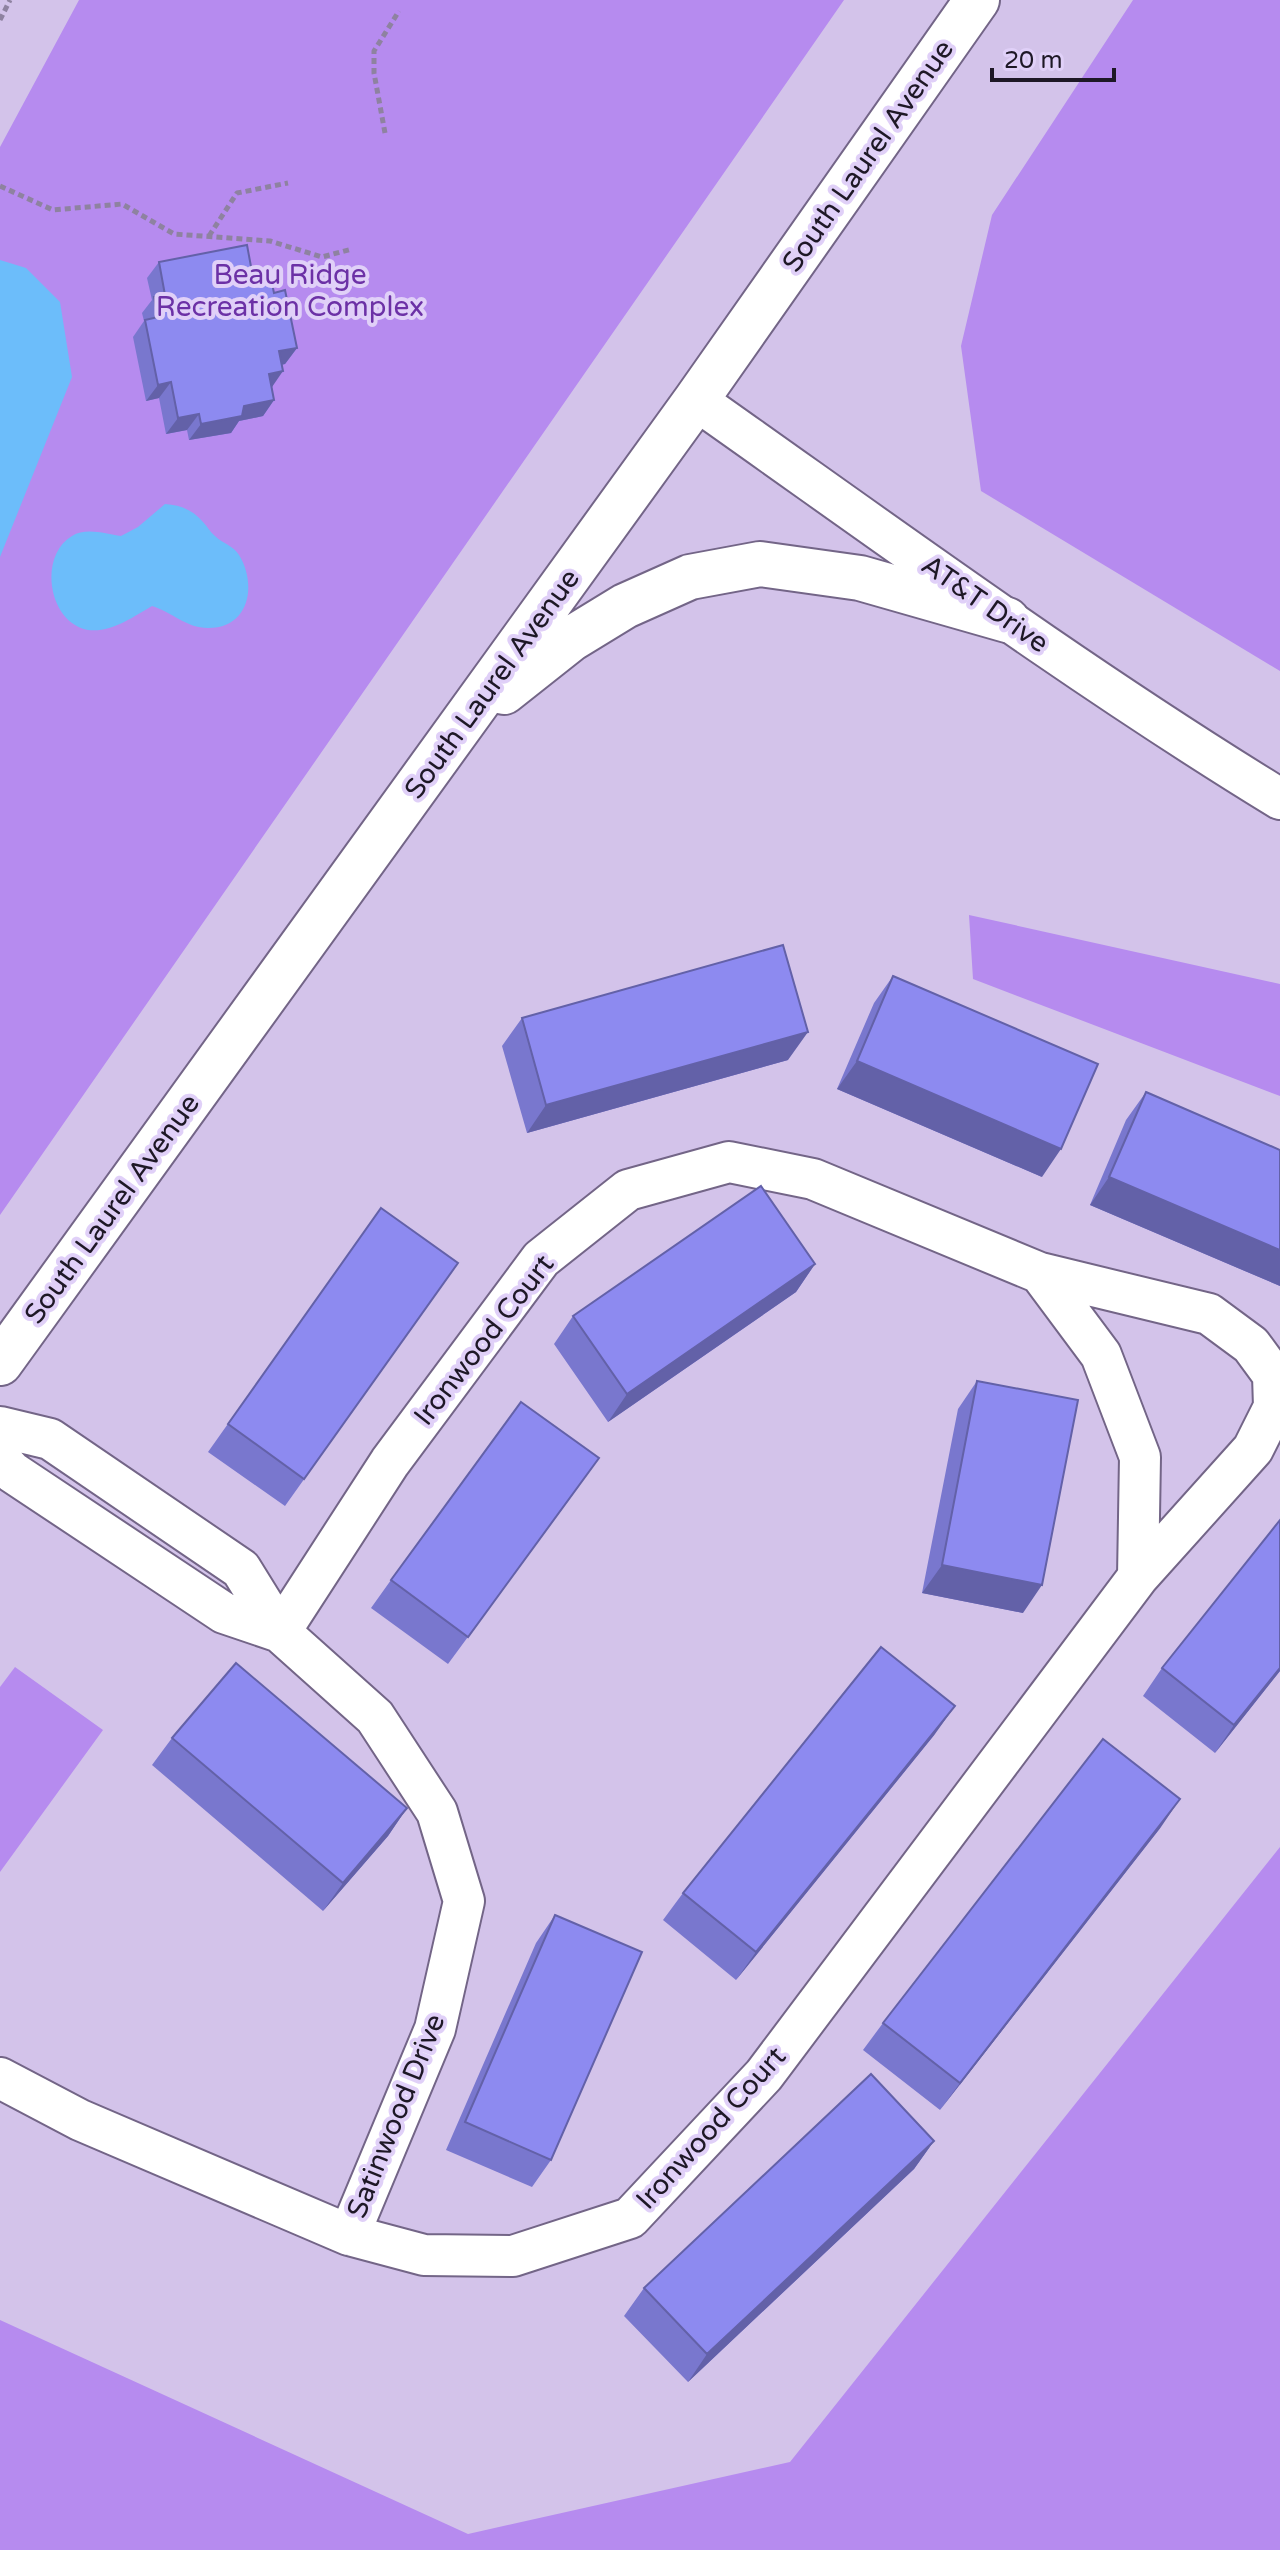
<svg xmlns="http://www.w3.org/2000/svg" width="1280" height="2550" font-family="'Varela Round',sans-serif">
  <style>
    .green { fill: #b68bef }
    .water { fill: #6cbdfa }
    .lines { fill: none; stroke-linecap: round; stroke-linejoin: round }
    .minor-casing { stroke: #736587; stroke-width: 44 }
    .secondary-casing { stroke: #736587; stroke-width: 48 }
    .path { stroke: #8e82a0; stroke-width: 5; stroke-dasharray: 6 4; stroke-linecap: butt }
    .minor { stroke: #fff; stroke-width: 40 }
    .secondary { stroke: #fff; stroke-width: 44 }
    .wall { fill: #7977ce }
    .shaded-wall { fill: #6361a8 }
    .building { fill: #8d8af0; stroke: #6361a8; stroke-width: 2 }
    .labels { text-anchor: middle; dominant-baseline: central; stroke-width: 8; stroke-linejoin: round; paint-order: stroke }
    .street-label { font-size: 28px; fill: #1e1826; stroke: #e0d0f8 }
    .park-label { font-size: 28px; fill: #6c31a6; stroke: #e0d0f8 }
  </style>
  <rect width="100%" height="100%" fill="#d3c3ea"/>
  <path class="green" d="M79 0H844L0 1215V147Z
    M1133 0H1280V671L981 491 961 346 992 215Z
    M969 915 1280 984V1096L973 979Z
    M15 1667 103 1730 0 1872V1687Z
    M1280 1847V2550H0V2320L468 2534 790 2462Z"/>
  <path class="water" d="M0 260 26 268 60 302 72 377 0 557Z
    M165 504C180 505 193 510 203 522 207 526 210 532 215 536 222 543 234 546 239 555 257 584 250 628 208 628 186 628 172 612 152 606 133 617 111 633 88 630 48 623 38 556 72 536 86 527 106 534 121 536L138 527Z"/>
  <g class="lines">
    <g class="minor-casing">
      <path id="minor" d="M696 400C889 536 1079 676 1280 799
        M1040 1273 1209 1314 1251 1345 1273 1375 1274 1407 1253 1449 1138 1577
        M0 1427 50 1439 241 1569 280 1632 224 1613 12 1472 0 1459
        M0 2078 80 2120 349 2235 424 2255 513 2256 630 2218 764 2075 1138 1577 1140 1457 1101 1355 1040 1273 813 1179 729 1162 628 1190 541 1259 390 1462 280 1632 375 1717 437 1812 464 1901 435 2029 349 2235"/>
    </g>
    <g class="secondary-casing">
      <path id="secondary" d="M504 692 571 639 625 606 690 577 760 564 860 578 1007 620
        M0 1363 696 400 977 0"/>
    </g>
    <path class="path" d="M0 20 10 0
      M385 133 374 73V51L399 11
      M0 186 53 210 122 204 174 234 270 241 322 257 352 249
      M209 236 237 193 288 183"/>
    <use href="#minor" class="minor"/>
    <use href="#secondary" class="secondary"/>
  </g>
  <path class="wall" d="M159 262 252 272 274 293 297 348 285 364 282 365 272 387 274 400 263 416 239 421 231 433 189 440 187 430 166 434 159 398 146 401 133 337 144 321 142 313 152 300 147 278Z
    M893 976 1042 1177 837 1089 874 1003Z
    M522 1018 788 1060 527 1133 502 1046Z
    M1146 1092 1280 1150V1286L1090 1205 1126 1120Z
    M381 1208 458 1263 285 1506 208 1452Z
    M815 1264 796 1292 608 1422 554 1344 573 1316Z
    M977 1381 1023 1613 922 1593 958 1409Z
    M579 1486 448 1664 371 1608 391 1580Z
    M1280 1520V1671L1215 1753 1143 1696 1162 1668Z
    M935 1734 736 1980 663 1920 683 1893Z
    M172 1738 407 1808 388 1836 323 1911 152 1765Z
    M1161 1827 940 2110 863 2050 883 2023Z
    M555 1915 551 2160 532 2187 446 2150 536 1943Z
    M934 2141 914 2169 688 2382 624 2316 644 2288Z"/>
  <path class="shaded-wall" d="M297 348 285 364 267 367 279 351Z
    M283 371 272 387 269 374Z
    M171 382 159 398 146 401 158 385Z
    M274 400 263 416 239 421 231 433 189 440 201 424 244 406Z
    M199 414 187 430 166 434 178 418Z
    M808 1032 788 1060 527 1133 546 1105Z
    M857 1061 1061 1149 1042 1177 837 1089Z
    M1109 1177 1280 1250V1286L1090 1205Z
    M815 1264 796 1292 608 1422 627 1394Z
    M942 1565 1042 1585 1023 1613 922 1593Z
    M1280 1668V1671L1215 1753 1234 1725Z
    M955 1706 935 1734 736 1980 756 1952Z
    M1180 1799 1161 1827 940 2110 960 2083Z
    M407 1808 388 1836 323 1911 343 1883Z
    M934 2141 914 2169 688 2382 707 2354Z"/>
  <path class="building" d="M247 245 252 272 269 269 274 293 285 290 297 348 279 351 283 371 269 374 274 400 244 406 242 416 201 424 199 414 178 418 171 382 158 385 145 320 158 317 154 297 165 295 159 262Z
    M783 945 808 1032 546 1105 522 1018Z
    M893 976 1098 1064 1061 1149 857 1061Z
    M1146 1092 1280 1150V1250L1109 1177Z
    M761 1186 815 1264 627 1394 573 1316Z
    M381 1208 458 1263 304 1479 228 1424Z
    M977 1381 1078 1400 1042 1585 942 1565Z
    M521 1402 599 1458 468 1637 391 1580Z
    M1280 1520V1668L1234 1725 1162 1668Z
    M881 1647 955 1706 756 1952 683 1893Z
    M236 1663 407 1808 343 1883 172 1738Z
    M1103 1739 1180 1799 960 2083 883 2023Z
    M555 1915 642 1952 551 2160 465 2122Z
    M871 2074 934 2141 707 2354 644 2288Z"/>
  <g class="labels">
    <g class="street-label">
      <text transform="translate(868 156) rotate(-55)">South Laurel Avenue</text>
      <text transform="translate(985 604) rotate(35)">AT&amp;T Drive</text>
      <text transform="translate(492 684) rotate(-54)">South Laurel Avenue</text>
      <text transform="translate(112 1209) rotate(-54)">South Laurel Avenue</text>
      <text transform="translate(484 1340) rotate(-52)">Ironwood Court</text>
      <text transform="translate(396 2116) rotate(-68)">Satinwood Drive</text>
      <text transform="translate(711 2128) rotate(-48)">Ironwood Court</text>
    </g>
    <g class="park-label">
      <text x="290" y="275">Beau Ridge<tspan x="290" dy="32">Recreation Complex</tspan></text>
    </g>
  </g>
  <path d="M992 68v12h122v-12" fill="none" stroke="#1e1826" stroke-width="4"/>
  <text x="1004" y="68" font-size="24" fill="#1e1826" stroke="#e0d0f8" stroke-width="6" paint-order="stroke">20 m</text>
</svg>
